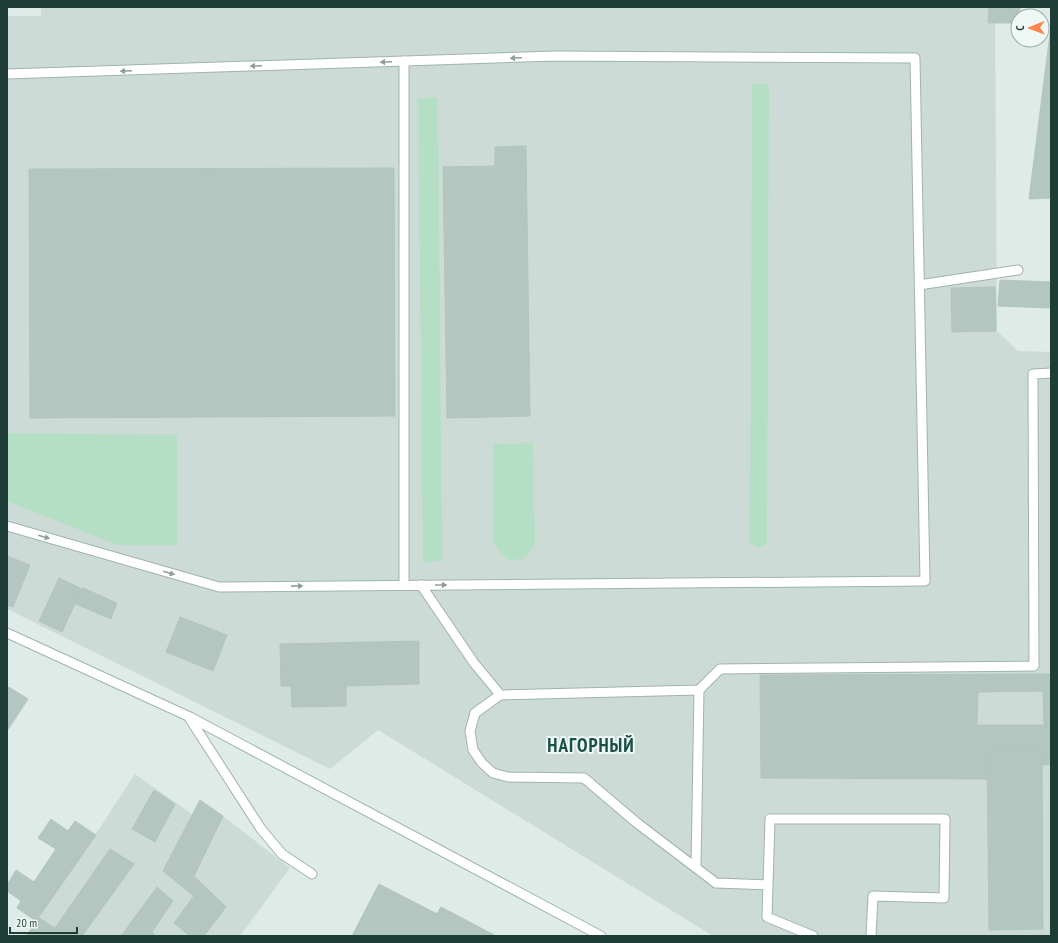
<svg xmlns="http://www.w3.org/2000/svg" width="1058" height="943" font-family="'PT Sans Narrow',sans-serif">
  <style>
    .built { fill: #cddbd6 }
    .green { fill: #b5dfc4 }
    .building { fill: #b4c6c0; stroke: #b1c5be; fill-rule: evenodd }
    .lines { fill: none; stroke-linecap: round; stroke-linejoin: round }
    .lane-casing { stroke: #a1b3af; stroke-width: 11 }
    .lane { stroke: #fff; stroke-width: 9 }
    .oneway { fill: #8e9e9b }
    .labels { text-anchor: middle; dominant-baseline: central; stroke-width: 4; stroke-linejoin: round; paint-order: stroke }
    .district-label { font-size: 19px; font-weight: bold; letter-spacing: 1px; fill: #195047; stroke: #eff8f4 }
  </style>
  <rect width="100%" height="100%" fill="#dfebe7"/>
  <path class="built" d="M41 7H995L997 331 1018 351 1051 352V936H713L378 730 330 769 7 609V16H41Z
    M135 774 192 814 200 800 223 816 290 868 240 936H26L95 835Z"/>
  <path class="green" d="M760 83 769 85 767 544 758 548 750 543 752 85Z
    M438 97 442 560 423 563 418 99Z
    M7 433 177 435V545H118L7 501Z
    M533 443 535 546 524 559 507 560 494 544 493 444Z"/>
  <path class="building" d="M989 7H1020V16H1018V23H988Z
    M1051 26V198L1029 199Z
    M526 146 530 416 447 418 443 167 495 166V147Z
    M394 168 395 416 30 418 29 169Z
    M1000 280 1051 282V308L998 306Z
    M995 287 996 331 952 332 951 288Z
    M7 556 30 565 13 607 7 605Z
    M59 578 82 589 62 632 39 621Z
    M83 588 117 603 111 619 76 604Z
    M180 617 227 635 213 671 166 652Z
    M419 641V684L346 686V706L292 707 291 686H281L280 644Z
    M1051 674V764L1042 765V751L987 752V779L761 778 760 675ZM1043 691 1044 725H977L978 692Z
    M7 686 28 699 7 731Z
    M1042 751 1043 929 989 930 987 752Z
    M154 790 175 804 155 842 132 829Z
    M200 800 223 816 194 876 226 907 204 936H190L174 923 194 896 163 871Z
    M51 819 68 831 75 821 96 835 36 921 17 908 21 901 7 891V885L16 870 34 882 56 849 38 838Z
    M110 849 134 864 82 936H26L39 918 55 928Z
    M379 884 437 914 441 907 496 936H352Z
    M157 887 173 901 152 932 155 936H121Z"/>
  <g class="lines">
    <g class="lane-casing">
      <path id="lane" d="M404 61V585
        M7 74 555 56 915 58 925 581 219 587 7 526
        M919 285 1018 270
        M421 585 474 663 498 692
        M7 633 190 717 601 936
        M699 690 720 669 1034 666 1033 374 1051 373
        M190 719 261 829 282 854 312 874
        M696 867 699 690 500 695 475 713 470 731 473 750 482 763 493 773 508 777 584 778 637 823 716 883 768 885 770 819H945L944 898 873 896 871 936
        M768 885 767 917 813 936"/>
    </g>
    <use href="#lane" class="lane"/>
  </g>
  <defs><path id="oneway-solid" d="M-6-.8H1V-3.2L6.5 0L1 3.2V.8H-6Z"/></defs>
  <g class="oneway">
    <use href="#oneway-solid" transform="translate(516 58) rotate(178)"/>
    <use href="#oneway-solid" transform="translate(386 62) rotate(178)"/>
    <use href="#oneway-solid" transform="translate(256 66) rotate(178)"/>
    <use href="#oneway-solid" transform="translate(126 71) rotate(178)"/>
    <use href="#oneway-solid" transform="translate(44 537) rotate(16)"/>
    <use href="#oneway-solid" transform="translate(169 573) rotate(16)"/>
    <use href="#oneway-solid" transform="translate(441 585)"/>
    <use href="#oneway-solid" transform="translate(297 586) rotate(-1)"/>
  </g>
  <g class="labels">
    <g class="district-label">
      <text x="591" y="745">НАГОРНЫЙ</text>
    </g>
  </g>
  <rect width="1058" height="943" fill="none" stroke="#1e3d37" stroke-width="16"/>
  <g transform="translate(1030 28) rotate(269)"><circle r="19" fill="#eff8f4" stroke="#9bada8"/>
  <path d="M0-3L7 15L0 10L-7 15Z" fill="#fd844b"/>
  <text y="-6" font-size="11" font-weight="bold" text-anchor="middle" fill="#1e3d37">С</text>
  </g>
  <path d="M10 927v6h67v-6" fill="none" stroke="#1e3d37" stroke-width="2"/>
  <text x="16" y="927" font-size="12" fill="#1e3d37" stroke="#eff8f4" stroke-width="3" paint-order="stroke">20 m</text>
</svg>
